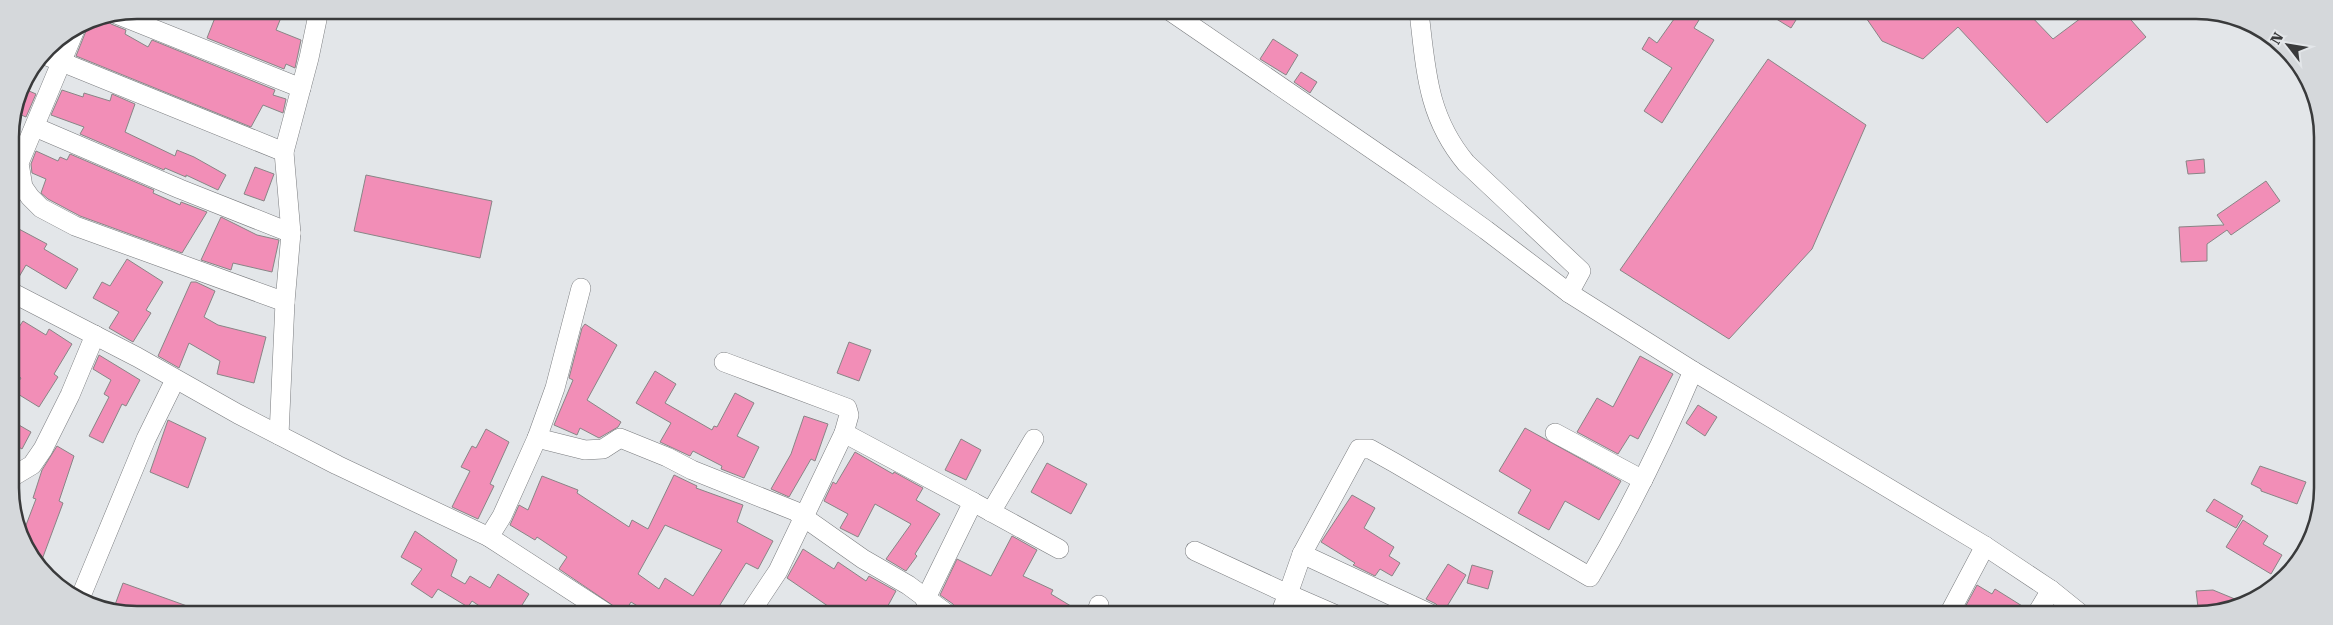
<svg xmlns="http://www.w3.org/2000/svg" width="2333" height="625" font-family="'Roboto Serif',serif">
<rect width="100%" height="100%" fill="#e3e6e9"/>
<g fill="#f28eb7" stroke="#898586" fill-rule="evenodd">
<path d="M218 10H284L276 30 301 40 295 68 286 64 284 69 207 38Z"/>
<path d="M1679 12H1704L1694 28 1714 40 1662 123 1644 111 1672 68 1642 49 1649 37 1657 43Z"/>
<path d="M1765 12H1801L1791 28Z"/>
<path d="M1862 12H2027L2053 39 2089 12H2124L2146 37 2047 123 1958 27 1923 59 1882 41Z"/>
<path d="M105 16 111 24 126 30 125 34 148 47 152 40 275 90 273 95 286 99 283 113 263 105 251 127 76 56 86 31 85 21Z"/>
<path d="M1273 39 1298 55 1286 75 1260 59Z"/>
<path d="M1768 59 1866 125 1812 249 1729 339 1620 270Z"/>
<path d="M1301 72 1317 82 1310 93 1294 82Z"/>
<path d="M20 87 36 94 26 117 14 112Z"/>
<path d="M62 90 83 97 84 93 110 101 112 94 135 104 125 132 175 156 177 150 194 157 226 175 218 190 186 175V177L165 168 164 170 80 134 84 127 51 115Z"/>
<path d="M36 151 58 161 60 157 67 160 70 154 154 190 153 193 180 205 181 202 207 212 182 253 80 216 48 199 41 193 46 179 32 173 31 164Z"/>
<path d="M2204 159 2205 173 2188 174 2186 161Z"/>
<path d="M255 167 274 174 264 201 244 194Z"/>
<path d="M366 175 492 201 480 258 354 231Z"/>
<path d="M2266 181 2280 201 2231 235 2227 230 2207 244V261L2181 262 2179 227 2224 225 2217 215Z"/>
<path d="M221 217 257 235 279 240 272 272 233 263 231 270 201 260Z"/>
<path d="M17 228 47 244 44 249 78 269 66 289 26 265 16 282 11 281V238Z"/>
<path d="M127 259 163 282 146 310 151 313 133 342 109 328 119 312 93 298 102 282 110 286Z"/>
<path d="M191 282H196L215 291 204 317 218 325 266 337 254 383 217 374 220 361 189 343 179 368 158 356Z"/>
<path d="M23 321 46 335 49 329 72 344 54 374 58 377 39 407 13 391 21 378 12 372 11 339Z"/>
<path d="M585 324 617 345 587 400 621 422 618 427 599 438 580 428 577 435 554 425 573 380 569 378 582 328Z"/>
<path d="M849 342 871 350 859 381 837 373Z"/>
<path d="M99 355 140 380 126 406 122 404 103 443 89 436 109 397 104 394 111 380 93 369Z"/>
<path d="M1640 356 1673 374 1638 439 1630 435 1618 454 1577 432 1597 398 1613 407Z"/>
<path d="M655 371 676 384 665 403 712 430 714 426 717 427 735 393 754 403 737 436 759 447 744 478 721 469 722 466 693 451 690 456 660 442 671 423 636 403Z"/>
<path d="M1698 405 1717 417 1705 436 1686 423Z"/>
<path d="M804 416 828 424 815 461 811 459 789 497 771 489 791 454Z"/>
<path d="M168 420 206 438 188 488 150 472Z"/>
<path d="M12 421 31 432 22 449 12 443Z"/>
<path d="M1525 428 1621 481 1599 520 1565 501 1549 530 1518 513 1531 490 1499 471Z"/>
<path d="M486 429 509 442 490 484 494 486 478 519 452 507 470 471 461 467 472 446 476 448Z"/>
<path d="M961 439 981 450 966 480 945 470Z"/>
<path d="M57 446 74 456 59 501 63 503 40 565 23 533 36 499 33 498 42 470Z"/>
<path d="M855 452 893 474 894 472 923 488 916 500 940 514 915 554 917 556 906 571 886 559 911 524 875 504 858 537 840 528 848 514 824 501 833 482 836 484Z"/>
<path d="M1047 463 1087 484 1071 514 1031 492Z"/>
<path d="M2260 466 2306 482 2297 504 2261 491V489L2251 484Z"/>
<path d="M674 475 697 486 696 488 743 505 737 522 773 541 758 569 746 563 715 613H649L631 602 624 613 559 569 567 557 537 537 535 540 510 525 519 505 528 510 542 476 578 490 577 493 629 527 632 520 648 529ZM665 525 722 550 693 596 665 578 659 589 638 574Z"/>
<path d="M1352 495 1375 508 1364 528 1394 547 1389 556 1400 563 1392 576 1380 569 1375 576 1353 565 1355 563 1321 542Z"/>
<path d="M2214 499 2243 516 2236 528 2206 511Z"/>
<path d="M2243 520 2268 536 2263 544 2282 555 2271 574 2226 547Z"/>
<path d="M415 531 457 560 451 576 465 584 470 576 490 588 498 574 529 594 517 613H490L472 601 468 607 438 589 432 598 411 584 422 569 401 557Z"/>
<path d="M1012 536 1037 550 1023 576 1053 590 1051 594 1084 614 957 613 953 604 940 595 957 559 991 576Z"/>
<path d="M803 549 834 569 838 562 866 581 869 576 896 591 884 613H838L787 578Z"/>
<path d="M1448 564 1466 575 1443 613 1436 604 1426 599Z"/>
<path d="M1472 565 1493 571 1488 589 1467 583Z"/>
<path d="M123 583 201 611V613H112Z"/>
<path d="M1977 585 1992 594 1995 589 2027 609 2025 615 1973 614 1964 609Z"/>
<path d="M2213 590 2247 604 2199 615 2196 591Z"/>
</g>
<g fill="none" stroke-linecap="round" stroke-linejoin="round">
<defs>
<g id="minor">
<path d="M1170 11 1411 176 1486 230 1569 293 1693 371 1985 546 2051 590 2082 615"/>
<path d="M1419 12C1426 70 1427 116 1466 163L1581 271 1569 293"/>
<path d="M116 14 301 88"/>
<path d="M76 27 19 163 23 187 30 197 41 208 75 226 285 302"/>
<path d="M42 54 284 152"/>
<path d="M35 127 180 189 291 233"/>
<path d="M11 292 137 357 238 414 337 465 489 537 606 613"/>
<path d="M724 362 847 408 849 415 844 433"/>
<path d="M1555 433 1643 480"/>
<path d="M279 435 285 302 291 233 284 152 309 58 319 10"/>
<path d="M537 438 555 388 581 288"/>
<path d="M12 477 32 465 43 449 70 395 95 335"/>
<path d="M973 502 1059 549"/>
<path d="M991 512 1034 439"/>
<path d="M489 537 502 516 537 438 585 450 603 449 620 438 667 457 692 470 795 511 863 559 908 585 946 613"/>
<path d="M1195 551 1288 594 1302 554"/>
<path d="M81 596 146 439 175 380"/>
<path d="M750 613 778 571 844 433 973 502 925 600"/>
<path d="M1096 614 1099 605"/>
<path d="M1280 614 1288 594 1334 614"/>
<path d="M1431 614 1302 554 1359 449H1370L1395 463 1590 577C1629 511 1663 442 1693 371"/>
<path d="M1949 614 1985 546"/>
<path d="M2036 615 2051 590"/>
</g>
</defs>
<use href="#minor" stroke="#7a7c7f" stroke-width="20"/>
<use href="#minor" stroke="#fff" stroke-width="19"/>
</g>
<path d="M0 0H2333V625H0ZM137 19H2196A118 118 0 0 1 2314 137V488A118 118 0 0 1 2196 606H137A118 118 0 0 1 19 488V137A118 118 0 0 1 137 19Z" fill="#d5d8db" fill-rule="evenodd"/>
<path fill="none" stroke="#393a3b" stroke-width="2.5" d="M137 19H2196A118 118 0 0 1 2314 137V488A118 118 0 0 1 2196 606H137A118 118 0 0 1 19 488V137A118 118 0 0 1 137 19Z"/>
<g transform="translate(2288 45) rotate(301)" stroke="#e3e6e9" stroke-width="4" paint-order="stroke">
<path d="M0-4L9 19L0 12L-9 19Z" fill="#393a3b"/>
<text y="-8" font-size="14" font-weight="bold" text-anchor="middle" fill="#393a3b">N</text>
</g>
</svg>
